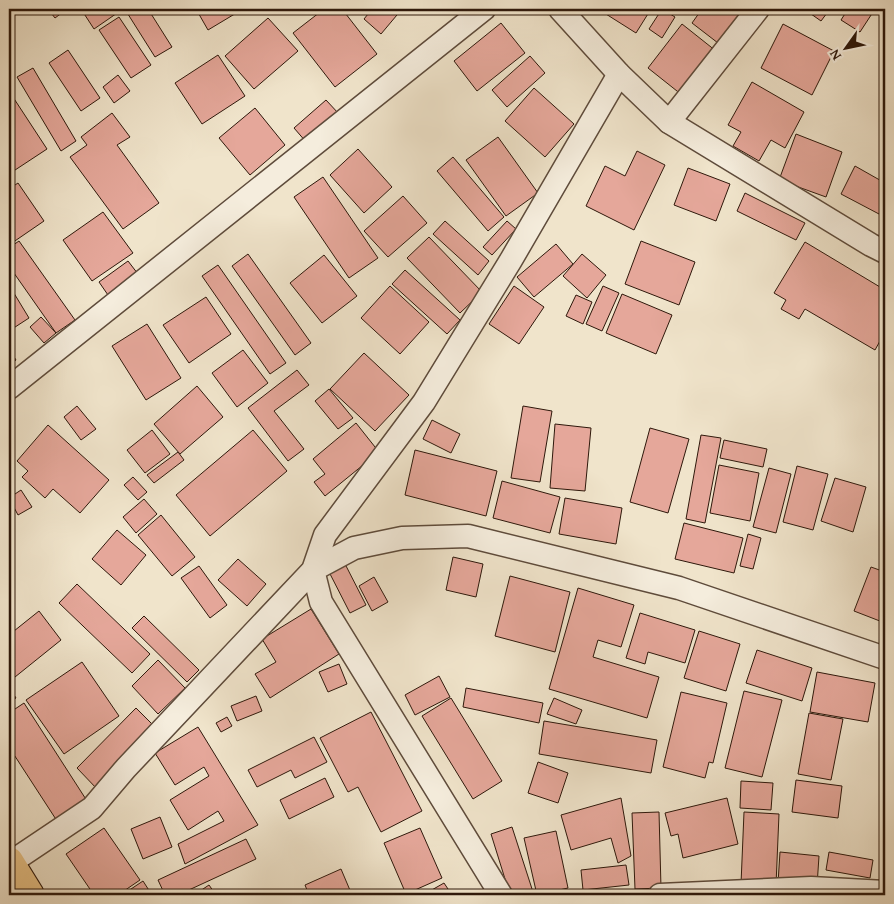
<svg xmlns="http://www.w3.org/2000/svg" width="894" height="904" font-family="'Gentium Book Plus',serif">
<rect width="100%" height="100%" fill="#f0e4cb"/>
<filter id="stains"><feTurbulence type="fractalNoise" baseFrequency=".004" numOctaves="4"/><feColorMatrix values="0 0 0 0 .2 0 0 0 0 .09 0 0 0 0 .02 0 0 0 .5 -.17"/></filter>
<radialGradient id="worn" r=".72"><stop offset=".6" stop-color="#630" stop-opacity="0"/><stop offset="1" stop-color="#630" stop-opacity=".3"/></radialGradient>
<g fill="#e5a79a" stroke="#2e180b">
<path d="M48 9H67L55 18Z"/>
<path d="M81 9H123L94 29Z"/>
<path d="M129 9H148L172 47 155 57 126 11Z"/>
<path d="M196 9H243L208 30Z"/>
<path d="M324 9H342L377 54 335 87 293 33Z"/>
<path d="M372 9H402L381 34 364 19Z"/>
<path d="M598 9H651L636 33Z"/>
<path d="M662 9 675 17 662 38 649 29Z"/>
<path d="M702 9H744L718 43 692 23Z"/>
<path d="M804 9H830L821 21Z"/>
<path d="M848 9H875L860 32 841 20Z"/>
<path d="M119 17 151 65 131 78 99 30Z"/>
<path d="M268 18 298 51 254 89 225 56Z"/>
<path d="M501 23 525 53 477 91 454 61Z"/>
<path d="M682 24 716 51 682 95 648 68Z"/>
<path d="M783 24 834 51 812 95 761 68Z"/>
<path d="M68 50 100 98 81 111 49 63Z"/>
<path d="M218 55 245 96 202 124 175 83Z"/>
<path d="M530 56 545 73 507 107 492 90Z"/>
<path d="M33 68 76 141 61 151 17 77Z"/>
<path d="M118 75 130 91 114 103 103 87Z"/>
<path d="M752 82 804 112 785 148 771 140 759 161 733 146 741 132 728 125Z"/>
<path d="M534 88 574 124 545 157 505 121Z"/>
<path d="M9 91 47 149 9 174Z"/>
<path d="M326 100 339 114 307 143 294 128Z"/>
<path d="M255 108 285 145 250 175 219 138Z"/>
<path d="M112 113 130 137 117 145 159 203 123 229 70 157 87 145 81 137Z"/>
<path d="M796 134 842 152 826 197 779 180Z"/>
<path d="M498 137 538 193 506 216 466 160Z"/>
<path d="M358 149 392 187 364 213 330 175Z"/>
<path d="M637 151 665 165 634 230 586 206 605 166 625 176Z"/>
<path d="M453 157 504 217 488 231 437 171Z"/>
<path d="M855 166 885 183V202L879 214 841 194Z"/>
<path d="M688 168 730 184 716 221 674 205Z"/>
<path d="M323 177 378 258 349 278 294 197Z"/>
<path d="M18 183 44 221 9 245V189Z"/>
<path d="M745 193 805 223 796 240 737 211Z"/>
<path d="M403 196 427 223 388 257 364 231Z"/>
<path d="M103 212 133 253 92 281 63 240Z"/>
<path d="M445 221 489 261 478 275 433 234Z"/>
<path d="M507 221 516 229 492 255 483 247Z"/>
<path d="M429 237 482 292 460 313 407 258Z"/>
<path d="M19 241 75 320 56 333 9 266V248Z"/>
<path d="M641 241 695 262 679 305 625 284Z"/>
<path d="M805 242 885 290V332L875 350 805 309 799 319 781 309 786 300 774 293Z"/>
<path d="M556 244 573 264 534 297 517 277Z"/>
<path d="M248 254 311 343 295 355 232 266Z"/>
<path d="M582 254 606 275 587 298 563 276Z"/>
<path d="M324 255 357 296 322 323 290 283Z"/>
<path d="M128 261 138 274 108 295 99 282Z"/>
<path d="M218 265 286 363 270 374 202 276Z"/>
<path d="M405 270 460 320 447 334 392 284Z"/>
<path d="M9 285 29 318 9 331Z"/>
<path d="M390 286 429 322 400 354 361 318Z"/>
<path d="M514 286 544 307 519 344 489 324Z"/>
<path d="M603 286 619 293 602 331 586 324Z"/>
<path d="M622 294 672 315 656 354 606 333Z"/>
<path d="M576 295 592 302 583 324 566 316Z"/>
<path d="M206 297 231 334 189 363 163 325Z"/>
<path d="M41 317 56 333 44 343 30 327Z"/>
<path d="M147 324 181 378 146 400 112 346Z"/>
<path d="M9 349 16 360 9 365Z"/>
<path d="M243 350 268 383 237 407 212 373Z"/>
<path d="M364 353 409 395 375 431 330 389Z"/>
<path d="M297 370 309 385 274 411 304 449 288 461 248 408Z"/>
<path d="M197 386 223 417 180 454 154 424Z"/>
<path d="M329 389 353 418 338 429 315 401Z"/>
<path d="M77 406 96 429 81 440 64 417Z"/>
<path d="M523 406 552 411 540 482 511 478Z"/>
<path d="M432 420 460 434 451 453 423 439Z"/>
<path d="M356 423 379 452 325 496 314 482 325 474 313 459Z"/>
<path d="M555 424 591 428 585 491 550 488Z"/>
<path d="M48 425 109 480 80 513 53 489 45 498 22 477 28 471 17 461Z"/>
<path d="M650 428 689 439 668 513 630 502Z"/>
<path d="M152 430 170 454 145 473 127 450Z"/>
<path d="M253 430 287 471 210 536 176 495Z"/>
<path d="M701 435 721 438 705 523 686 519Z"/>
<path d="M724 440 767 449 763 467 720 458Z"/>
<path d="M415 450 497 471 486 516 405 495Z"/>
<path d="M178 452 184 460 154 483 147 475Z"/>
<path d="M719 465 759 473 750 521 710 513Z"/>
<path d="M797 466 828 474 813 530 783 522Z"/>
<path d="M769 468 791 474 776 533 753 527Z"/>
<path d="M133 477 147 492 138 500 124 485Z"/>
<path d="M835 478 866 487 853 532 821 521Z"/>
<path d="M502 481 560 497 550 533 493 518Z"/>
<path d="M21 490 32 507 18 515 9 498Z"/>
<path d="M565 498 622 508 616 544 559 534Z"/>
<path d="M144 499 157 514 136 533 123 517Z"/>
<path d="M161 515 195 557 172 576 138 535Z"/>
<path d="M684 523 743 538 734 573 675 559Z"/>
<path d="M117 530 146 555 121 585 92 559Z"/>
<path d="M748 534 761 538 753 569 740 566Z"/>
<path d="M453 557 483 564 476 597 446 590Z"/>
<path d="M238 559 266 584 247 606 218 580Z"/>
<path d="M343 560 366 605 350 613 327 568Z"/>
<path d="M199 566 227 605 210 618 181 578Z"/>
<path d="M871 567 885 572V623L854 611Z"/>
<path d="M510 576 570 592 555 652 495 636Z"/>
<path d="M374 577 388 602 372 611 359 586Z"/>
<path d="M77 584 150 654 132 673 59 603Z"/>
<path d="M578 588 634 605 621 647 598 640 593 657 659 677 647 718 549 689Z"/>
<path d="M311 609 339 654 270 698 255 674 276 662 262 639Z"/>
<path d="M39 611 61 640 15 677 9 669V635Z"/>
<path d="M640 613 695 630 685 663 648 652 645 664 626 658Z"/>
<path d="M144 616 199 670 187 682 132 628Z"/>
<path d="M699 631 740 644 726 691 684 678Z"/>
<path d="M757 650 812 668 802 701 746 683Z"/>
<path d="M158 660 185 688 158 714 132 686Z"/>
<path d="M82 662 119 716 64 754 26 700Z"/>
<path d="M339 664 347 684 328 692 319 672Z"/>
<path d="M817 672 875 683 868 722 810 712Z"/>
<path d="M439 676 450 697 415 715 405 695Z"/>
<path d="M9 687 16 698 9 702Z"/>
<path d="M466 688 543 703 539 723 463 707Z"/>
<path d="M744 691 782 700 762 777 725 768Z"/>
<path d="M681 692 727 703 713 763 709 762 705 778 663 767Z"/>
<path d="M256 696 262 711 237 721 231 706Z"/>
<path d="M451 698 502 781 473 799 422 716Z"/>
<path d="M554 698 582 710 576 724 547 714Z"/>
<path d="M24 703 89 804 59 824 9 747V713Z"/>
<path d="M136 708 158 730 98 790 77 768Z"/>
<path d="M371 712 422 811 381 832 358 787 348 792 320 738Z"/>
<path d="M809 713 843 719 831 780 798 774Z"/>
<path d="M227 717 232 726 221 732 216 723Z"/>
<path d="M544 721 657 740 651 773 539 754Z"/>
<path d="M198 727 258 825 185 864 178 844 224 821 218 811 188 830 170 800 209 776 204 767 175 785 155 753Z"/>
<path d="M314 737 327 762 295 778 291 770 257 787 248 770Z"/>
<path d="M538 762 568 773 558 803 528 793Z"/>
<path d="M325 778 334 797 289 819 280 800Z"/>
<path d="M796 780 842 786 838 818 792 812Z"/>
<path d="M741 781 773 783 771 810 740 808Z"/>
<path d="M621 798 631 856 618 863 611 838 571 850 561 815Z"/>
<path d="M727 798 738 844 683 858 678 834 671 836 665 813Z"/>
<path d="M659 812 661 888 635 889 632 813Z"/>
<path d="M744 812 779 814 776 885 741 884Z"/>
<path d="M160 817 172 847 143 859 131 829Z"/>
<path d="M512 827 533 892 524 895H510L491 834Z"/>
<path d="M104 828 140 880 118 895H94L66 854Z"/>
<path d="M420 828 442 878 406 894 384 843Z"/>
<path d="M556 831 568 888 537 895 524 838Z"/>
<path d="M246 839 256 859 178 895H165L158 880Z"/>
<path d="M780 852 819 856 817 886 778 883Z"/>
<path d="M829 852 873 860 870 878 826 870Z"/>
<path d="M626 865 629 885 583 890 581 870Z"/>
<path d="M341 869 352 895H309L305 885Z"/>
<path d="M143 881 152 895H122Z"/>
<path d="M444 883 452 895H423Z"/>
<path d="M209 885 216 895H194Z"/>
<path d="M395 890 399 895H388Z"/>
</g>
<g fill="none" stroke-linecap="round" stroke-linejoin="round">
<defs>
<g id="minor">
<path d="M560 9 619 74 669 122 871 245 885 252"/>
<path d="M669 122 758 9"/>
<path d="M9 388 484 9"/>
<path d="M10 863 92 808 126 768 313 570 325 535 424 402 511 260 619 74"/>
<path d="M501 895 321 602 313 570 354 548 402 538 468 536 679 588 885 658"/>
<path d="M660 895 811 888 885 892"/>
</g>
<path id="trunk" d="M9 861 30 895"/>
</defs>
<use href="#minor" stroke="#5e4b3b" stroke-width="25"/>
<use href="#trunk" stroke="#2e180b" stroke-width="30"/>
<use href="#minor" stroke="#f5eddd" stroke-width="22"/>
<use href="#trunk" stroke="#e8c286" stroke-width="28"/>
</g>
<rect width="894" height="904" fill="none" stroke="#f0e4cb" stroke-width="30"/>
<rect x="10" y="10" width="874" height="884" fill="none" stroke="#2e180b" stroke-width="2.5"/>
<rect x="15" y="15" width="864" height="874" fill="none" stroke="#2e180b"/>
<g transform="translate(846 48) rotate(237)" stroke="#f5eddd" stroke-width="4" paint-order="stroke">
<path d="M0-4L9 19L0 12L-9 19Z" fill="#2e180b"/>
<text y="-8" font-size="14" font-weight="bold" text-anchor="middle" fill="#2e180b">N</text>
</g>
<rect width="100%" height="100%" filter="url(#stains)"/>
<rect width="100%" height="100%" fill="url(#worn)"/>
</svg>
